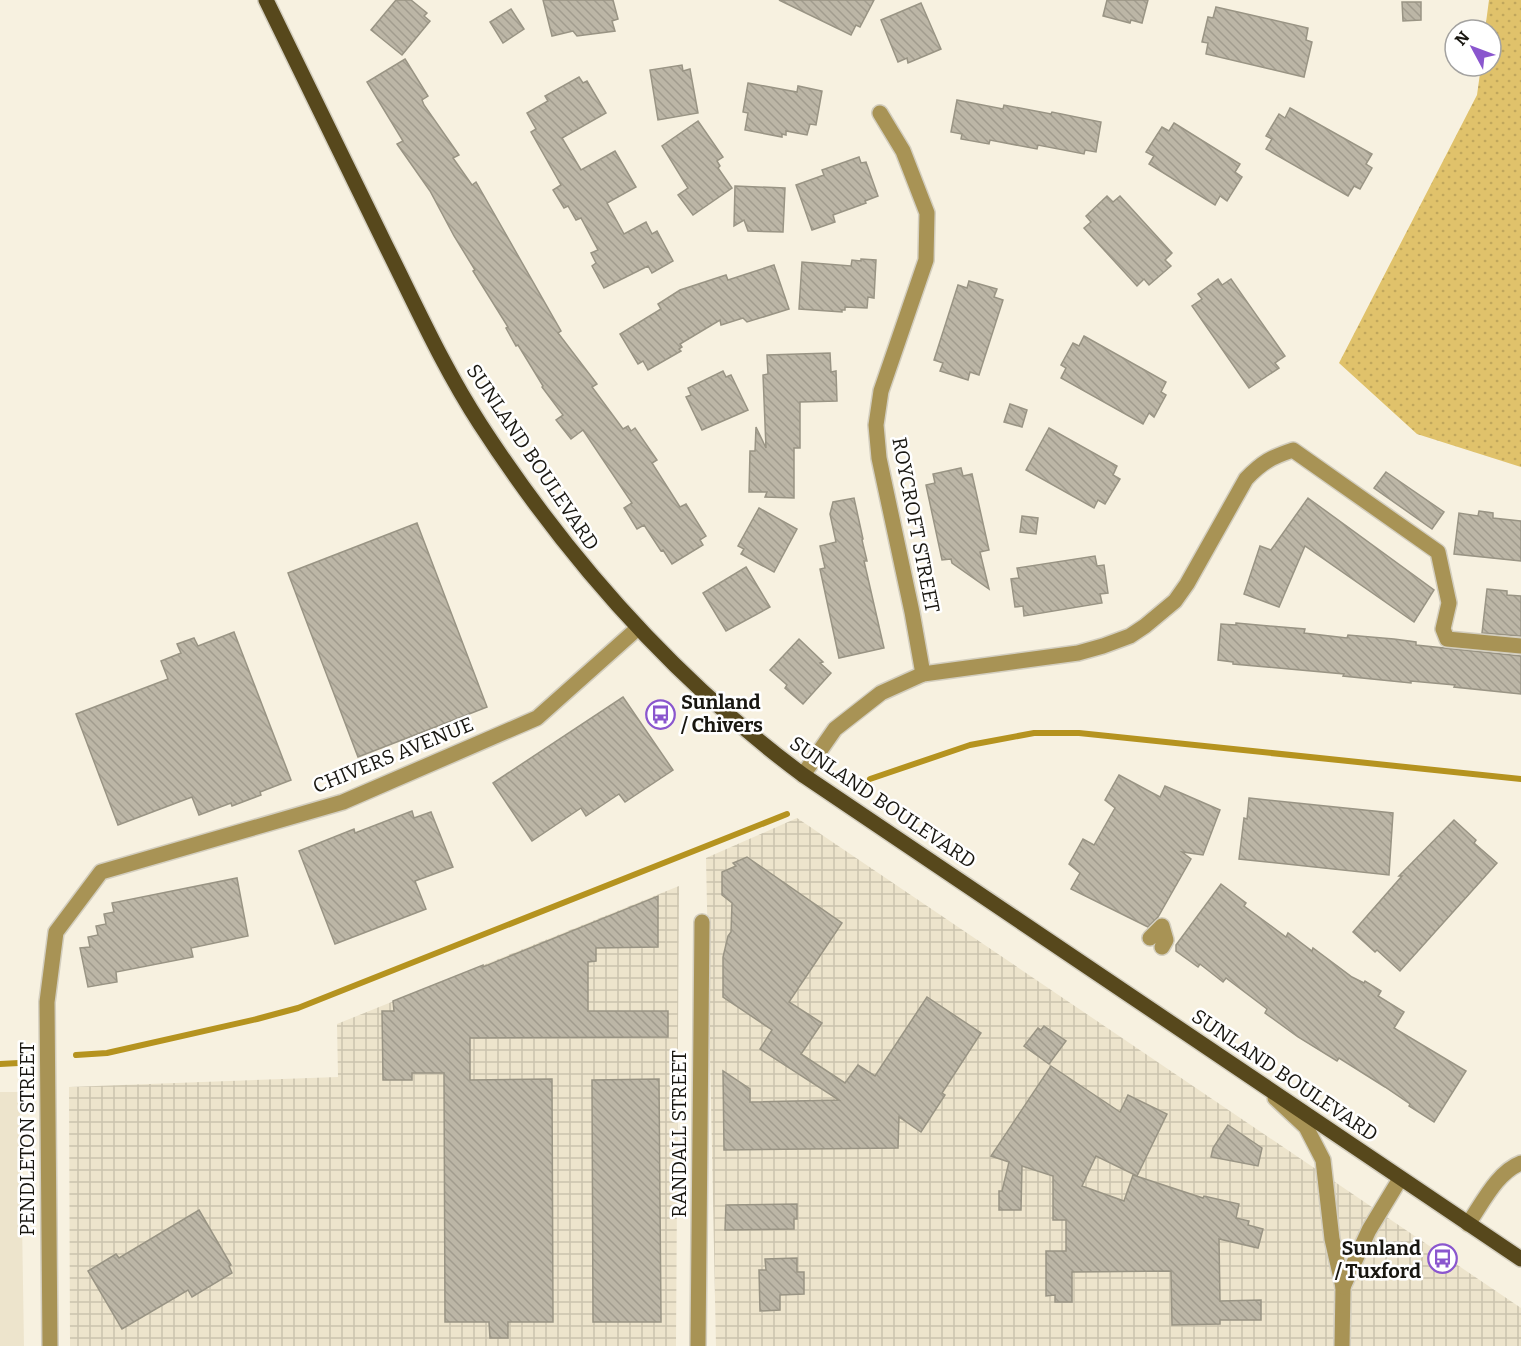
<svg xmlns="http://www.w3.org/2000/svg" width="1521" height="1346" font-family="Bitter,serif">
<defs>
<pattern id="industrial-grid" width="8" height="8" patternUnits="userSpaceOnUse" patternTransform="scale(1.5)"><rect width="8" height="8" fill="#ede4cc"/><path d="M0 4h8M4 0v8" fill="none" stroke="#cbc3ae"/></pattern>
<pattern id="grass-dots" width="8" height="8" patternUnits="userSpaceOnUse" patternTransform="scale(1.5)"><rect width="8" height="8" fill="#e0c26b"/><path d="M2 2h.1M6 6h.1" fill="none" stroke="#c0a65c" stroke-width="1.8" stroke-linecap="round"/></pattern>
<pattern id="building-back-hatch" width="6" height="6" patternUnits="userSpaceOnUse" patternTransform="scale(1.5)"><rect width="6" height="6" fill="#bcb6a6"/><path d="M-1 5l2 2M0 0l6 6M5-1l2 2" fill="none" stroke="#a19c8e"/></pattern>
</defs>
<rect width="100%" height="100%" fill="#f7f1e0"/>
<path fill="#ede4cc" d="M0 1092H20L24 1346H0Z"/>
<g fill="url(#industrial-grid)">
<path d="M797 818 1521 1308V1346H716L706 858Z"/>
<path d="M679 886 676 1346H70L69 1087 338 1077 337 1024Z"/>
</g>
<path fill="url(#grass-dots)" d="M1489 0H1521V467L1417 434 1339 363 1477 95 1481 66H1491V30H1485Z"/>
<g fill="none" stroke-linecap="round" stroke-linejoin="round">
<g stroke="#b5931f" stroke-width="6">
<path d="M870 779 970 745 1034 733H1079L1521 779"/>
<path d="M76 1055 107 1053 257 1019 298 1008 787 814"/>
<path d="M0 1064 19 1063"/>
</g>
</g>
<g fill="url(#building-back-hatch)" stroke="#999484" stroke-width="1.5">
<path d="M396 0H411L427 13 424 16 430 21 402 55 371 30Z"/>
<path d="M543 0H613L618 19 612 21 615 31 577 36 573 31 552 36Z"/>
<path d="M779 0H874L860 27 856 25 851 35Z"/>
<path d="M1107 0H1148L1142 23 1131 20 1130 23 1103 16Z"/>
<path d="M1402 2H1421V20L1403 21Z"/>
<path d="M921 3 941 49 908 63 907 58 898 62 881 20Z"/>
<path d="M1216 7 1308 28 1306 40 1312 42 1304 77 1206 54 1208 43 1202 42 1208 17 1213 18Z"/>
<path d="M511 9 524 29 503 43 490 22Z"/>
<path d="M405 59 428 96 422 100 424 105 459 155 453 158 472 185 476 182 561 331 558 333 597 384 592 387 623 429 628 426 631 431 635 428 657 460 652 463 680 507 686 504 706 536 700 540 703 545 672 564 663 550 661 551 644 525 637 529 624 508 632 503 583 430 571 439 556 420 563 415 542 387 543 386 518 345 516 346 506 328 508 327 473 271 475 270 454 236 430 191 397 144 403 141 367 82Z"/>
<path d="M682 65 683 71 690 69 698 113 658 120 650 70Z"/>
<path d="M579 77 583 83 587 81 606 113 562 138 581 170 615 151 636 187 607 203 624 234 646 222 652 234 657 231 673 261 652 273 648 266 604 288 592 266 596 263 591 253 598 250 581 218 576 220 568 206 564 208 553 190 561 185 531 132 536 129 527 113 548 101 545 96Z"/>
<path d="M748 83 797 92 798 86 822 91 816 125 810 124 807 135 786 131V135L782 134V137L745 130 748 113 743 112Z"/>
<path d="M957 100 1003 109 1004 105 1051 114 1052 112 1101 122 1096 152 1085 150 1084 154 1038 145 1037 149 990 140 989 144 961 139 962 134 951 132Z"/>
<path d="M1290 108 1372 154 1366 164 1372 168 1360 189 1354 186 1348 196 1266 149 1272 139 1266 136 1279 114 1285 118Z"/>
<path d="M698 121 723 157 717 161 720 166 718 168 732 188 693 215 678 195 688 188 662 146Z"/>
<path d="M1174 123 1240 164 1235 172 1242 177 1227 201 1220 196 1215 205 1149 164 1154 156 1146 152 1162 127 1169 131Z"/>
<path d="M859 157 861 163 866 162 878 196 865 201 866 203 833 215 835 222 812 230 796 185 824 175 822 170Z"/>
<path d="M735 186 785 188 783 232 748 231 744 220 734 226Z"/>
<path d="M1107 196 1113 202 1120 196 1172 253 1165 260 1171 266 1149 285 1144 279 1137 286 1084 228 1091 222 1086 216Z"/>
<path d="M861 259 876 260 874 298 868 297 867 308 845 307V310H842V312L799 309 802 262 851 266 852 260 861 261Z"/>
<path d="M774 265 789 309 747 322 743 318 721 325 720 320 680 344 682 347 679 349 681 351 648 370 643 361 638 364 620 334 661 309 658 304 680 290 726 275 728 280Z"/>
<path d="M1218 279 1222 285 1231 279 1285 356 1275 363 1279 368 1249 388 1192 306 1202 299 1198 294Z"/>
<path d="M969 281 997 289 994 297 1003 300 979 375 970 372 968 380 940 371 943 363 934 360 958 285 967 288Z"/>
<path d="M1084 336 1166 382 1161 392 1166 395 1154 417 1149 413 1143 424 1061 378 1066 368 1061 365 1073 343 1079 346Z"/>
<path d="M830 353 831 372 836 371 837 401 800 402V448H794V498L765 497 767 492H749L750 451H755L756 427 766 448 763 375 768 374 767 355Z"/>
<path d="M723 371 726 377 731 375 748 410 702 430 686 397 691 395 688 388Z"/>
<path d="M1010 404 1027 410 1022 427 1004 422Z"/>
<path d="M1049 428 1117 466 1113 475 1120 479 1105 504 1098 500 1094 508 1026 470Z"/>
<path d="M961 468 963 476 972 474 989 550 980 552 989 589 952 563 951 559 942 560 926 485 935 483 933 474Z"/>
<path d="M1386 472 1444 512 1432 529 1374 488Z"/>
<path d="M854 498 863 539 862 540 867 561H864L884 648 839 658 820 569 825 568 820 546 836 542 830 514 833 502Z"/>
<path d="M1308 498 1434 590 1414 622 1305 546 1279 607 1244 594 1260 546 1271 550Z"/>
<path d="M759 508 797 529 774 572 741 554 744 549 738 546Z"/>
<path d="M1479 511 1493 513V518L1521 521V561L1454 554 1459 513 1478 516Z"/>
<path d="M1022 516 1038 518 1036 534 1020 532Z"/>
<path d="M417 523 487 707 358 757 288 573Z"/>
<path d="M1095 556 1097 566 1104 565 1108 593 1100 594 1102 603 1024 616 1023 606 1015 607 1011 579 1019 578 1017 568Z"/>
<path d="M746 567 770 607 726 631 703 593Z"/>
<path d="M1487 589 1507 591V595L1521 596V636L1482 633Z"/>
<path d="M1236 623 1305 629 1304 633 1347 638 1348 635 1394 639 1416 642V645L1521 656V694L1454 687 1455 685 1411 681V683L1343 676 1344 674 1233 664V662L1218 660 1221 624 1236 625Z"/>
<path d="M234 632 291 780 260 792 261 795 232 806 231 803 199 815 192 797 118 825 76 714 168 679 161 661 181 653 177 644 194 638 198 646Z"/>
<path d="M799 639 823 662 820 663 831 673 803 704 785 688 787 685 770 670Z"/>
<path d="M623 697 673 770 625 802 619 794 586 816 581 808 532 841 493 783Z"/>
<path d="M1119 775 1160 797 1165 786 1220 810 1203 855 1182 852 1191 859 1158 917 1148 927 1071 889 1080 873 1069 864 1083 839 1094 845 1115 808 1105 800Z"/>
<path d="M1249 798 1393 813 1389 875 1239 859 1244 818 1247 819Z"/>
<path d="M412 811 414 818 431 812 453 867 415 881 426 909 335 944 299 851 354 829 355 833Z"/>
<path d="M1454 820 1476 840 1474 843 1497 863 1400 971 1377 950 1375 952 1353 932 1402 876H1399Z"/>
<path d="M747 857 842 923 789 1002 822 1023 801 1054 845 1083 858 1065 875 1076 927 997 981 1033 942 1093 945 1095 921 1132 899 1117 898 1148 724 1150 723 1071 750 1089V1102L839 1100 760 1049 772 1030 723 997V957L728 936 731 932 732 903 722 895V872L736 866 733 863Z"/>
<path d="M237 878 248 936 191 948 193 957 116 972 117 982 88 987 80 948 90 947 88 937 98 935 96 926 106 924 104 914 114 912 112 903Z"/>
<path d="M1221 884 1246 903 1244 906 1286 937 1288 933 1312 951 1313 948 1352 977 1364 983 1365 981 1381 991 1378 996 1404 1012 1394 1028 1466 1071 1434 1122 1409 1106 1410 1104 1385 1087 1339 1058 1337 1061 1298 1037 1265 1013 1267 1009 1226 978 1223 982 1200 964 1198 967 1176 951V945Z"/>
<path d="M658 896V947L596 948V961L588 962V1011H668V1037L470 1038V1080L552 1079 553 1322H508V1338H490L489 1322H445L444 1073H412V1080H383L382 1011H394L393 1001 483 965V967Z"/>
<path d="M1044 1026 1066 1041 1049 1064 1024 1046 1038 1028 1041 1030Z"/>
<path d="M1051 1066 1120 1112 1128 1095 1167 1114 1137 1176 1096 1156 1082 1186 1124 1201 1133 1175 1203 1198 1204 1196 1239 1204 1236 1218 1249 1221 1248 1225 1263 1229 1258 1248 1219 1239 1220 1301 1261 1300V1320H1220V1324L1172 1325 1171 1271 1072 1272V1302H1055V1295L1046 1296V1251H1066V1220H1053V1176L1022 1166 1021 1210H999V1191H1002L1009 1162 991 1156Z"/>
<path d="M659 1079 661 1322H593L592 1080Z"/>
<path d="M1228 1125 1262 1148 1258 1166 1211 1157 1213 1148Z"/>
<path d="M797 1204V1219H794V1229L725 1230 726 1205Z"/>
<path d="M199 1210 231 1265 229 1266 232 1273 192 1297 188 1290 122 1329 88 1271 116 1254 119 1258Z"/>
<path d="M797 1258V1272H804V1294L780 1295V1310L760 1311 759 1270H766L765 1259Z"/>
</g>
<g fill="none" stroke-linecap="round" stroke-linejoin="round">
<defs>
<g id="minor">
<path d="M880 113 903 151 927 213 926 260 881 391 876 425 879 458 912 612 923 674"/>
<path d="M803 775 835 729 881 693 923 674 1078 653 1103 646 1130 636 1145 626 1175 601 1187 584 1246 479C1262 462 1272 457 1293 450L1438 552 1449 603 1443 629 1447 639 1521 646"/>
<path d="M1150 938 1162 926 1166 940 1162 947"/>
<path d="M1275 1098 1306 1127 1323 1160 1332 1239 1343 1287 1342 1346"/>
<path d="M1468 1224C1482 1204 1497 1172 1521 1163"/>
<path d="M1343 1287 1369 1230 1400 1179"/>
<path d="M50 1346 47 1002 56 932 101 872 343 802 537 718 638 628"/>
<path d="M698 1346 702 922"/>
</g>
<path id="major" d="M266 0C306 82 346 164 386 246 416 306 443 367 480 424 567 558 674 679 803 775L1521 1259"/>
</defs>
<use href="#minor" stroke="#d3cebf" stroke-width="18"/>
<use href="#major" stroke="#d3cebf" stroke-width="18"/>
<use href="#minor" stroke="#a89355" stroke-width="15"/>
<use href="#major" stroke="#57481c" stroke-width="15"/>
</g>
<defs>
<symbol id="bus-ring" viewBox="-11 -11 22 22"><circle r="9.5" fill="#fff" stroke="#8a56ce" stroke-width="1.5"/><path d="M-5-6H5V4H4V6H2V4H-2V6H-4V4H-5ZM-3.5-4V0h7V-4ZM-3.5 1.2v1.5H-2V1.2ZM2 1.2v1.5H3.5V1.2Z" fill="#8a56ce"/></symbol>
</defs>
<g fill-rule="evenodd">
<use href="#bus-ring" x="644" y="698" width="33" height="33"/>
<use href="#bus-ring" x="1426" y="1242" width="33" height="33"/>
</g>
<g text-anchor="middle" stroke-width="5" stroke-linejoin="round" paint-order="stroke">
<g font-size="20" fill="#191711" stroke="#fff">
<text transform="translate(533 457) rotate(56)" y="7">SUNLAND BOULEVARD</text>
<text transform="translate(916 525) rotate(79)" y="7">ROYCROFT STREET</text>
<text transform="translate(393 755) rotate(-22)" y="7">CHIVERS AVENUE</text>
<text transform="translate(883 802) rotate(34)" y="7">SUNLAND BOULEVARD</text>
<text transform="translate(1285 1075) rotate(34)" y="7">SUNLAND BOULEVARD</text>
<text transform="translate(679 1134) rotate(-90)" y="7">RANDALL STREET</text>
<text transform="translate(27 1139) rotate(-90)" y="7">PENDLETON STREET</text>
</g>
<g font-size="20" font-weight="bold" fill="#191711" stroke="#fff" text-anchor="start">
<text x="681" y="709">Sunland<tspan x="681" dy="23">/ Chivers</tspan></text>
<text x="1421" y="1255" text-anchor="end">Sunland<tspan x="1421" dy="23">/ Tuxford</tspan></text>
</g>
</g>
<g transform="translate(1473 48) rotate(311)"><circle r="28" fill="#ffffff" stroke="#a3a2a0" stroke-width="1.5"/>
<path d="M0-4.5L10 22L0 15L-10 22Z" fill="#8a56ce"/>
<text y="-9" font-size="16" font-weight="bold" text-anchor="middle" fill="#191711">N</text>
</g>
</svg>
